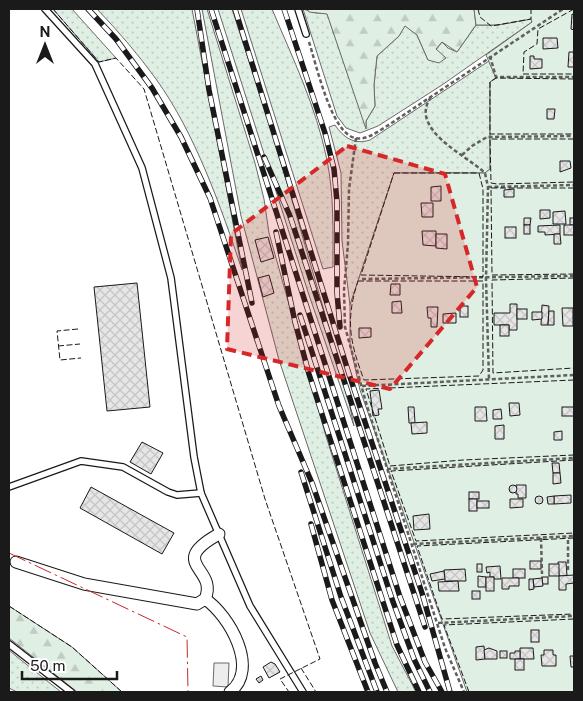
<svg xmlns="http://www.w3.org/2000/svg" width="583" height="701" font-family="'Public Sans',sans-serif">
<defs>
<pattern id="grass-dots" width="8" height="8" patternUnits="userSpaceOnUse" patternTransform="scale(1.25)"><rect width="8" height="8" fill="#e0efe3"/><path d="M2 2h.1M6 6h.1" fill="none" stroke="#c0ccc2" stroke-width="1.8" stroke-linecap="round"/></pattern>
<pattern id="forest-firs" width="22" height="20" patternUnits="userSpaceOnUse" patternTransform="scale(1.25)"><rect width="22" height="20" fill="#e0efe3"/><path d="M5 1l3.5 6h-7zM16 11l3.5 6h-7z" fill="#c0ccc2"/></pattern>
<pattern id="building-cross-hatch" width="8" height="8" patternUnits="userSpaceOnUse" patternTransform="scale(1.25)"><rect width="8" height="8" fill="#e6e6e6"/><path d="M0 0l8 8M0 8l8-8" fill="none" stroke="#c5c5c5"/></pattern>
</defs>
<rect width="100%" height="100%" fill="#fff"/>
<g fill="url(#grass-dots)" stroke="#6a6a6a">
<path d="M53 9H72L116 58 99 62Z"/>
<path d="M97 9H192L242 270C221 207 195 133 156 79 138 54 118 31 97 9Z"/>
<path d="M202 9H207L255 163 264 199 269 233 325 433 392 646 416 692H398L370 633 279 360 241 216Z"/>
<path d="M218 9H232L274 138 345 383 354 426 308 292Z"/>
<path d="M241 9H272C293 59 316 106 327 160 334 195 333 231 333 267L323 269Z"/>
<path d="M303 9 316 13H327L366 127V121L375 106 374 85 377 56 399 36 405 25 417 35 428 60 442 42 448 48 457 52 476 25H498L531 19 532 22 442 85 378 126 360 133 346 128 337 116Z"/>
<path d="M489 61 496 78 490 82V169L485 173H394L350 305 342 241 341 173 329 127 335 125C344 138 354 145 370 140Z"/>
<path d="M9 650 16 656 61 692H17L9 688Z"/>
</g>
<g fill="url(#forest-firs)" stroke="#6a6a6a">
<path d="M307 9H474L476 25 457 52 442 42 436 49 446 58 439 63 428 60 417 35 405 26 399 36 377 56 374 85 375 106 366 121V129L327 14 309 12Z"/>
<path d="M9 606 72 647 122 692H77L9 638Z"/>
</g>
<path fill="#e0efe3" stroke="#6a6a6a" d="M474 9H574V692H467L360 390 350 345V305L394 173H485L490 169V82L496 78 486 55 532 22 531 19 498 25H476Z"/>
<path fill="#ededed" stroke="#6a6a6a" d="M214 663H229L228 687 213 686Z"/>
<g fill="url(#building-cross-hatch)" stroke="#1a1a1a">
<path d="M572 14 574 15V30L571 29Z"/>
<path d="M543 38H557L558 48 543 49Z"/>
<path d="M569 52H574V67H568Z"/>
<path d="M530 56H534V59H542V68L530 69Z"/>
<path d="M547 109H555L554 119H547Z"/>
<path d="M560 161H570L571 168 560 172Z"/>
<path d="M441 186V201H431V187Z"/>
<path d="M514 189V197H504V190Z"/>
<path d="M421 203H433V217H422Z"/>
<path d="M540 210H550V218L540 219Z"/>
<path d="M565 211 566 224H553V212Z"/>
<path d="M524 218H531L530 225H524Z"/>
<rect x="570" y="218" width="4" height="7"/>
<rect x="524" y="225" width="6" height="9"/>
<path d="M560 225V234L545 235V232H538V226Z"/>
<rect x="564" y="225" width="10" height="10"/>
<rect x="505" y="227" width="11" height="11"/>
<path d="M422 231H436V246L423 245Z"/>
<path d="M436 234H447V249L436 248Z"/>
<path d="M554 234H560L561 244H554Z"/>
<path d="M268 237 274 258 261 262 255 240Z"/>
<path d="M269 275 274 293 263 297 258 278Z"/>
<path d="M137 283 150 407 107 411 94 287Z"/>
<path d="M391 284H400V295H390Z"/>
<path d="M401 301 402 313H392V302Z"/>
<path d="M510 304H517V330H509V325H494V313H510Z"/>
<path d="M542 305 549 306 548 325H541Z"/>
<rect x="460" y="306" width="8" height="11"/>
<path d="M427 307H438L437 327H431V318H428Z"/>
<path d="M562 308H573V326H563Z"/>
<rect x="517" y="309" width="10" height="10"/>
<path d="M549 311H554V325H548Z"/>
<path d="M532 312H542V319L532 320Z"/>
<path d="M456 313V323H443V314Z"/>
<rect x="500" y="325" width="9" height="11"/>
<path d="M359 328H371V337L359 338Z"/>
<path d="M379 390 382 409H378L379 415 373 416 370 391Z"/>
<path d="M509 403H519L520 415 510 416Z"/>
<path d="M408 407H414L415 423H409Z"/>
<path d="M475 407H486L487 421H475Z"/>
<rect x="562" y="407" width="12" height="9"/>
<path d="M501 409 502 419H493V410Z"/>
<path d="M427 422V433L412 434 411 423Z"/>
<path d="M504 425V439H495V426Z"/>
<path d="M562 431V440H554V432Z"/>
<path d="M142 442 163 453 151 474 130 462Z"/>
<path d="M552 463H559L560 473H553Z"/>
<path d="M553 473H560L561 483 553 484Z"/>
<path d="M516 485H526V498H518V494H516Z"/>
<circle cx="513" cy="489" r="4"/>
<path d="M91 487 174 533 162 554 80 508Z"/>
<rect x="469" y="492" width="10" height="7"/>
<path d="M571 495V503L554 504V496Z"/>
<circle cx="539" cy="500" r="4"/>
<path d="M554 496V504H548L547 497Z"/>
<rect x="469" y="499" width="8" height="12"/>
<path d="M510 499H523V507L510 508Z"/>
<rect x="477" y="501" width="12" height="7"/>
<path d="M429 514 430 529 414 530 413 516Z"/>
<rect x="530" y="561" width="11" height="8"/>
<path d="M558 562H566L567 576H559Z"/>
<rect x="477" y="564" width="5" height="8"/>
<rect x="549" y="564" width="10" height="12"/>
<path d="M500 566 501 579H494V577H490V572L487 573 486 567Z"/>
<path d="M465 569 466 581H445L444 570Z"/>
<rect x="513" y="569" width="12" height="9"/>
<path d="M444 571 445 579 432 581 430 574Z"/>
<path d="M574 575V583L566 584V590H559V576Z"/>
<path d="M478 576 486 577V587H478Z"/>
<rect x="486" y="577" width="8" height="14"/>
<rect x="542" y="577" width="6" height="7"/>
<path d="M502 578H519V586H509V589H502Z"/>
<path d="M542 578 543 586 534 587 533 579Z"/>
<path d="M529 579H533L534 589 529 590Z"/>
<path d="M458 581 459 591H439L438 582Z"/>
<rect x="472" y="591" width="8" height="8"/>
<rect x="531" y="630" width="8" height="12"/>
<path d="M484 646 485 659 476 660V647Z"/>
<path d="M489 648 497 651V659H485L484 650Z"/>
<path d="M520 648H533L534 659H520Z"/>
<path d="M544 650H553V655H556V666H542L541 655H544Z"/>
<rect x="500" y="651" width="7" height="7"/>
<path d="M515 651H520V659H510V653H515Z"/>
<path d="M570 656H574V667H571Z"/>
<rect x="515" y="659" width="9" height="11"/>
<path d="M271 662 275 664 280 672 269 678 263 667Z"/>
<path d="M261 676 263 680 259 683 256 679Z"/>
</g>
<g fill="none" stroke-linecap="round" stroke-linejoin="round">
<defs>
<g id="service">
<path d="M45 9 95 64 142 168 171 278 194 457 201 493 250 606 303 692"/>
<path d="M298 9 306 34"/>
<path d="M9 487 81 461 123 467 168 492 177 495 201 493"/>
<path d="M9 644 71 692"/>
</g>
<g id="minor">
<path d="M16 562 84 584 197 604 205 599C219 568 165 564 219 534"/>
<path d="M205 599C229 615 260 669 230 692"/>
</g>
</defs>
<use href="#service" stroke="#1a1a1a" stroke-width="8"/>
<use href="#minor" stroke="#1a1a1a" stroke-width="13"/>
<g stroke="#5f5f5f" stroke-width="2.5" stroke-dasharray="4 2.5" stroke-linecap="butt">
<path d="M309 42C316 63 331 133 355 138 366 140 374 134 384 128L563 9"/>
<path d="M490 56 496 77H574"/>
<path d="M431 97C408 129 466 155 485 173L488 187 486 279 489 379"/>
<path d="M356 138 349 189 348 244 344 290 345 327 367 406 445 648 464 692"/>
<path d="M462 155 472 146 487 137 574 136"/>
<path d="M488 187 574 185"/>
<path d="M362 279 574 276"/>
<path d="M362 386 574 375"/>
<path d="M387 469 574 458"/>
<path d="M541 538 542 574"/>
<path d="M413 544 574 536"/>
<path d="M568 570V537"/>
<path d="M438 623 574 616"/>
</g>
<use href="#service" stroke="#fff" stroke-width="5.5"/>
<use href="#minor" stroke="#fff" stroke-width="11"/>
<defs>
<g id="rail">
<path d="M88 9 116 39 152 88 181 137 210 198 279 406 312 483 375 663 387 692"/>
<path d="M197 9 209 90 252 303"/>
<path d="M211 9 400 597 425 662 442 692"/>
<path d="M235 9 349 374 422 593 450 692"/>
<path d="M284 9 325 133 334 169 337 202V293L340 327"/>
<path d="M264 157 290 216 425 627"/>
<path d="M276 232 295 322 309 374 397 645 419 692"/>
<path d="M300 315 392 599 414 659 430 692"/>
<path d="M301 472 341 597 377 692"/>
<path d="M311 524 332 600 368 692"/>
</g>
</defs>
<use href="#rail" stroke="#1a1a1a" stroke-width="5.5"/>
<use href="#rail" stroke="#fff" stroke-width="4" stroke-dasharray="11" stroke-linecap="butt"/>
<g stroke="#1a1a1a" stroke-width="1" stroke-dasharray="6 2.5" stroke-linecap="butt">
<path d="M53 9 99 62 116 58 144 89 265 499 320 659 280 679 289 692"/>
<path d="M478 9 480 17 491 26 531 19V9"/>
<path d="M574 9 538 29 537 44 524 52 523 74H574"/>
<path d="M574 79 496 78 490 82V134H574"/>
<path d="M574 139H490L491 183 497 184 574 182"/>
<path d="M394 173H479L483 189V277L361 275Z"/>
<path d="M574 188H491L492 275 574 274"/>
<path d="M574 278 492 280 493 373 574 368"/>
<path d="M358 281H483V370L479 376 364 380C350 342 345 321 358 281Z"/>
<path d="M78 329 57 331 60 360 81 358"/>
<path d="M58 346 80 344"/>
<path d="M574 380 366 389 390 466 463 460 574 455"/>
<path d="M574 460 391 471 416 541 574 533"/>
<path d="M574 538 417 546 442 619 574 614"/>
<path d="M9 606 72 647 122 692"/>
<path d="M301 668 316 692"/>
<path d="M469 692 444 625 574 619"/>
</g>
<path stroke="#c62828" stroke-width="1" stroke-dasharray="18 4 2.5 4" stroke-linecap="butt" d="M9 553 187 637 188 692"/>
</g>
<path fill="#d62828" fill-opacity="0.2" stroke="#d62828" stroke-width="4" stroke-dasharray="10 6" stroke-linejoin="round" d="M347 146 445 174 477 287 390 389 227 349 231 234Z"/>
<rect width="583" height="701" fill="none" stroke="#1a1a1a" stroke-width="20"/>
<g transform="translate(45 45)" stroke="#ffffff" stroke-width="4" paint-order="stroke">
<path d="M0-4L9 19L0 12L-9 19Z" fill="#1a1a1a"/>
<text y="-8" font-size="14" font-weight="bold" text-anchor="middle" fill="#1a1a1a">N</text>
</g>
<path d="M22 671v8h95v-8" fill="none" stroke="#1a1a1a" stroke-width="2.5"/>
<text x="30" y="671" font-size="15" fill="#1a1a1a" stroke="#ffffff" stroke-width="4" paint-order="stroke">50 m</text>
</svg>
